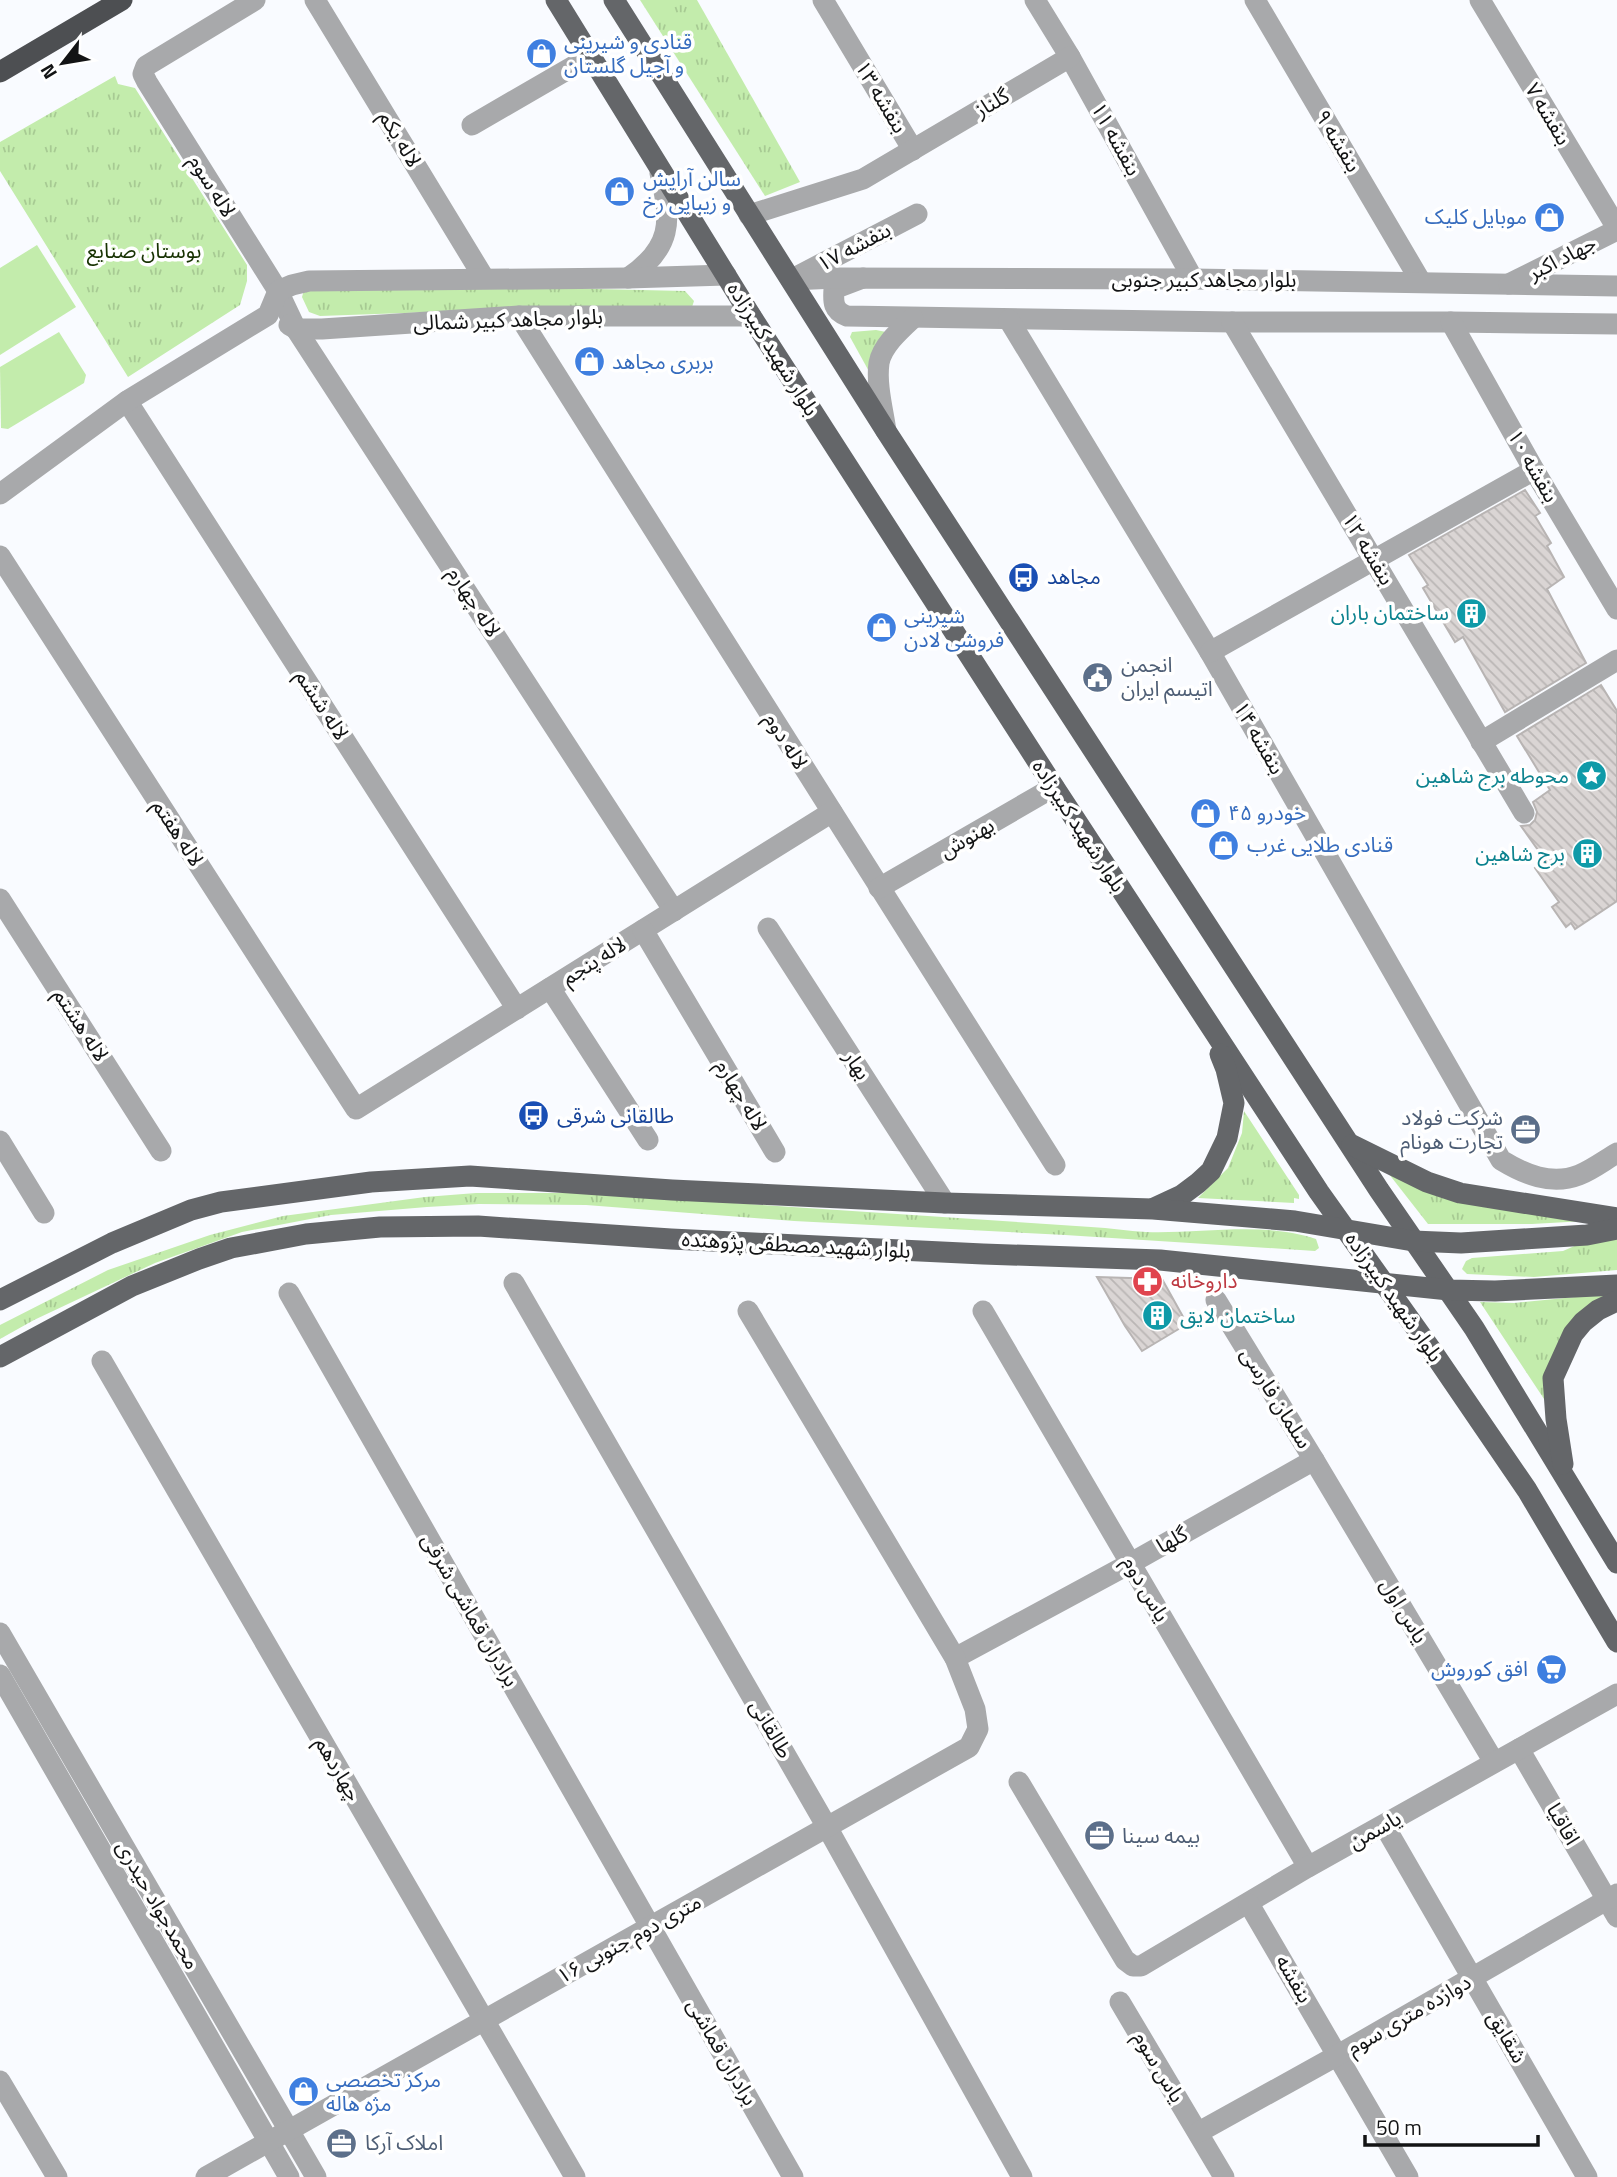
<svg xmlns="http://www.w3.org/2000/svg" width="1617" height="2177" font-family="'Titillium Web','Noto Sans Arabic',sans-serif">
<defs>
<pattern id="grass-tufts" width="24" height="20" patternUnits="userSpaceOnUse" patternTransform="scale(1.75)"><rect width="24" height="20" fill="#c3ecac"/><path d="M3 7l-1-3M5 7V3M7 7l1-3M15 17l-1-3M17 17v-4M19 17l1-3" fill="none" stroke="#a7ca93"/></pattern>
<pattern id="building-back-hatch" width="6" height="6" patternUnits="userSpaceOnUse" patternTransform="scale(1.75)"><rect width="6" height="6" fill="#dad5d4"/><path d="M-1 5l2 2M0 0l6 6M5-1l2 2" fill="none" stroke="#bab6b5"/></pattern>
</defs>
<rect width="100%" height="100%" fill="#f9fbff"/>
<g fill="url(#grass-tufts)">
<path d="M640 0H697L800 182 765 196Z"/>
<path d="M115 76 118 84 135 88 247 265V281L240 305 128 377 0 171V142Z"/>
<path d="M463 286 685 291 694 301 692 307 546 308 320 316 309 312 302 297 304 290Z"/>
<path d="M876 330 886 332 871 375 850 337 852 332Z"/>
<path d="M1244 1111 1299 1195V1199L1294 1198V1203L1198 1198 1228 1168 1242 1133Z"/>
<path d="M1385 1169 1603 1220 1532 1224H1428Z"/>
<path d="M476 1193H585L1091 1227C1110 1228 1128 1231 1146 1232 1200 1234 1265 1221 1316 1239L1319 1248 1315 1251 1065 1235 794 1221 586 1205 479 1204 427 1207 331 1215 242 1232 155 1263 34 1320 0 1339V1325L108 1270 210 1235 283 1216 425 1197Z"/>
<path d="M1611 1230 1617 1231V1270L1534 1277 1467 1274 1462 1269 1466 1261 1472 1258 1563 1251Z"/>
<path d="M1617 1293 1596 1304 1548 1405 1480 1302 1514 1303Z"/>
</g>
<g fill="#c3ecac">
<path d="M37 245 76 307 0 355V268Z"/>
<path d="M59 332 86 375 84 383 8 429 1 428 0 367Z"/>
</g>
<g fill="url(#building-back-hatch)" stroke="#b8b4b3" stroke-width="2">
<path d="M1525 490 1540 513 1535 516 1551 543 1547 546 1564 577 1547 589 1586 663 1505 712 1463 637 1455 642 1423 588 1428 585 1409 555Z"/>
<path d="M1601 685 1617 711V901L1575 929 1571 923 1566 927 1552 907 1559 902 1535 868 1545 860 1521 826 1530 825 1535 820 1537 812 1533 802 1550 790 1517 736Z"/>
<path d="M1097 1277 1162 1279 1187 1324 1142 1351 1125 1326Z"/>
</g>
<g fill="none" stroke-linecap="round" stroke-linejoin="round">
<g stroke="#a8a9ab" stroke-width="21">
<path d="M255 0 146 66 143 74 147 82 278 291 296 329 674 911"/>
<path d="M315 0 484 278"/>
<path d="M823 0 913 150"/>
<path d="M1035 0 1070 57 1193 279"/>
<path d="M1255 0 1421 282"/>
<path d="M1480 0 1617 228"/>
<path d="M472 125 591 56"/>
<path d="M749 215 863 179 1070 57"/>
<path d="M796 277 917 214"/>
<path d="M628 278C672 248 672 222 660 173"/>
<path d="M863 278 834 289C833 302 833 311 847 316L1232 322H1451L1617 324"/>
<path d="M791 280 836 278 1193 279 1617 286"/>
<path d="M1509 284 1617 230"/>
<path d="M519 316 1055 1165"/>
<path d="M1009 320 1210 652 1501 1160C1524 1174 1551 1186 1579 1175 1592 1170 1605 1160 1617 1153"/>
<path d="M1232 322 1524 813"/>
<path d="M1451 322 1534 470 1617 609"/>
<path d="M289 325 296 329H322L519 316H751"/>
<path d="M127 401 517 1009"/>
<path d="M886 431C883 410 876 384 879 363 882 346 900 330 913 318"/>
<path d="M0 494 127 401 268 315 278 291 292 285 309 281 628 278 726 275"/>
<path d="M0 556 356 1109 832 812"/>
<path d="M1210 652 1534 470"/>
<path d="M1481 742 1617 660"/>
<path d="M879 888 1054 787"/>
<path d="M0 899 161 1151"/>
<path d="M768 928 945 1203"/>
<path d="M643 930 775 1152"/>
<path d="M550 988 648 1140"/>
<path d="M0 1141 44 1213"/>
<path d="M514 1283 827 1827 1022 2177"/>
<path d="M289 1293 793 2177"/>
<path d="M1216 1300 1314 1460 1494 1762"/>
<path d="M983 1311 1308 1867"/>
<path d="M102 1361 575 2177"/>
<path d="M0 1633 316 2177"/>
<path d="M955 1658 1131 1563 1314 1460"/>
<path d="M0 1675 289 2177"/>
<path d="M1519 1749 1617 1917"/>
<path d="M1019 1782 1125 1960 1133 1966H1141L1308 1867 1617 1694"/>
<path d="M1384 1825 1587 2177"/>
<path d="M1249 1904 1408 2177"/>
<path d="M1120 2002 1224 2177"/>
<path d="M0 2081 57 2177"/>
<path d="M1199 2132 1338 2055 1617 1894"/>
<path d="M206 2177 969 1747 978 1729 975 1709 955 1658 748 1311"/>
</g>
<g stroke="#646669" stroke-width="21">
<path d="M556 0 751 316 1054 787 1319 1192 1430 1348 1527 1490 1617 1642"/>
<path d="M614 0 886 431 1379 1190 1474 1328 1617 1563"/>
<path d="M1352 1145 1427 1182 1460 1193 1617 1218"/>
<path d="M1154 1208 1182 1195 1198 1183 1211 1171 1227 1138 1234 1103 1226 1069 1220 1054"/>
<path d="M0 1300 112 1243 191 1210 221 1202 371 1182 470 1176 672 1190 945 1203 1153 1209 1295 1221 1413 1241 1461 1243 1587 1235 1617 1229"/>
<path d="M0 1357 132 1286 199 1259 231 1248 306 1234 380 1227 478 1226 671 1239 983 1254 1160 1260 1449 1290 1495 1291 1617 1285"/>
<path d="M1563 1464 1556 1419 1553 1378 1573 1334 1583 1322 1598 1310 1617 1301"/>
</g>
<path stroke="#4d4f52" stroke-width="21" d="M0 72 122 0"/>
</g>
<defs>
<symbol id="shop-disc" viewBox="-11 -11 22 22"><circle r="9.5" fill="#3f7fe0" stroke="#fff"/><path d="M-5-2.5h2.3a2.7 3.5 0 0 1 5.4 0H5L5.5 6h-11ZM-1.5-2.5h3a1.5 2.3 0 0 0-3 0Z" fill="#fff"/></symbol>
<symbol id="bus-disc" viewBox="-11 -11 22 22"><circle r="9.5" fill="#1a4fb4" stroke="#fff"/><path d="M-5-6H5V4H4V6H2V4H-2V6H-4V4H-5ZM-3.5-4V0h7V-4ZM-3.5 1.2v1.5H-2V1.2ZM2 1.2v1.5H3.5V1.2Z" fill="#fff"/></symbol>
<symbol id="building-disc" viewBox="-11 -11 22 22"><circle r="9.5" fill="#0f9aa8" stroke="#fff"/><path d="M-4-6H4V6H1V3H-1V6H-4ZM-2.5-4.3h1.7v1.8h-1.7ZM.8-4.3h1.7v1.8H.8ZM-2.5-1h1.7V.8h-1.7ZM.8-1h1.7V.8H.8Z" fill="#fff"/></symbol>
<symbol id="civic-disc" viewBox="-11 -11 22 22"><circle r="9.5" fill="#5c6f8a" stroke="#fff"/><path d="M-.6-6.5H3V-4.5H.6V-3L4-1V1h2V6H-6V1h2V-1L-.6-3ZM-1.2 2.5V6h2.4V2.5Z" fill="#fff"/></symbol>
<symbol id="sight-disc" viewBox="-11 -11 22 22"><circle r="9.5" fill="#0f9aa8" stroke="#fff"/><path d="M0-6L1.8-2.2L6-1.7L2.9 1.2L3.7 5.4L0 3.3L-3.7 5.4L-2.9 1.2L-6-1.7L-1.8-2.2Z" fill="#fff"/></symbol>
<symbol id="office-disc" viewBox="-11 -11 22 22"><circle r="9.5" fill="#5c6f8a" stroke="#fff"/><path d="M-6-3h4V-5.5h4V-3h4V5H-6ZM-1-4.5V-3h2v-1.5ZM-6 0V1H6V0Z" fill="#fff"/></symbol>
<symbol id="pharmacy-disc" viewBox="-11 -11 22 22"><circle r="9.5" fill="#e0444e" stroke="#fff"/><path d="M-2-6h4v4h4v4h-4v4h-4v-4h-4v-4h4Z" fill="#fff"/></symbol>
<symbol id="supermarket-disc" viewBox="-11 -11 22 22"><circle r="9.5" fill="#3f7fe0" stroke="#fff"/><path d="M-6-5.5h2.5l.6 2H6L4.5 2H-2.5L-4.4-4H-6ZM-1.5 3.2a1.3 1.3 0 1 0 .1 0ZM3 3.2a1.3 1.3 0 1 0 .1 0Z" fill="#fff"/></symbol>
</defs>
<g fill-rule="evenodd">
<use href="#shop-disc" x="524" y="36" width="35" height="35"/>
<use href="#shop-disc" x="602" y="174" width="35" height="35"/>
<use href="#shop-disc" x="1532" y="200" width="35" height="35"/>
<use href="#shop-disc" x="572" y="344" width="35" height="35"/>
<use href="#bus-disc" x="1006" y="560" width="35" height="35"/>
<use href="#building-disc" x="1454" y="596" width="35" height="35"/>
<use href="#shop-disc" x="864" y="610" width="35" height="35"/>
<use href="#civic-disc" x="1080" y="660" width="35" height="35"/>
<use href="#sight-disc" x="1574" y="758" width="35" height="35"/>
<use href="#shop-disc" x="1188" y="796" width="35" height="35"/>
<use href="#shop-disc" x="1206" y="828" width="35" height="35"/>
<use href="#building-disc" x="1570" y="836" width="35" height="35"/>
<use href="#bus-disc" x="516" y="1098" width="35" height="35"/>
<use href="#office-disc" x="1508" y="1112" width="35" height="35"/>
<use href="#pharmacy-disc" x="1130" y="1264" width="35" height="35"/>
<use href="#building-disc" x="1140" y="1298" width="35" height="35"/>
<use href="#supermarket-disc" x="1534" y="1652" width="35" height="35"/>
<use href="#office-disc" x="1082" y="1818" width="35" height="35"/>
<use href="#shop-disc" x="286" y="2074" width="35" height="35"/>
<use href="#office-disc" x="324" y="2126" width="35" height="35"/>
</g>
<g text-anchor="middle" stroke-width="7" stroke-linejoin="round" paint-order="stroke">
<g font-size="21" fill="#366cbe" stroke="#fff" text-anchor="start">
<text x="564" y="49">قنادی و شیرینی<tspan x="564" dy="24">و آجیل گلستان</tspan></text>
<text x="643" y="186">سالن آرایش<tspan x="643" dy="24">و زیبایی رخ</tspan></text>
<text x="1527" y="224" text-anchor="end">موبایل کلیک</text>
<text x="612" y="369">بربری مجاهد</text>
<text x="904" y="623">شیرینی<tspan x="904" dy="24">فروشی لادن</tspan></text>
<text x="1228" y="820">خودرو ۴۵</text>
<text x="1247" y="852">قنادی طلایی غرب</text>
<text x="1528" y="1676" text-anchor="end">افق کوروش</text>
<text x="326" y="2087">مرکز تخصصی<tspan x="326" dy="24">مژه هاله</tspan></text>
</g>
<g font-size="21" fill="#131415" stroke="#fff">
<text transform="translate(881 97) rotate(59)" y="7">بنفشه ۱۳</text>
<text transform="translate(992 103) rotate(-30)" y="7">گلناز</text>
<text transform="translate(1548 114) rotate(59)" y="7">بنفشه ۷</text>
<text transform="translate(400 139) rotate(59)" y="7">لاله یکم</text>
<text transform="translate(1116 139) rotate(61)" y="7">بنفشه ۱۱</text>
<text transform="translate(1338 141) rotate(59)" y="7">بنفشه ۹</text>
<text transform="translate(212 186) rotate(58)" y="7">لاله سوم</text>
<text transform="translate(854 247) rotate(-28)" y="7">بنفشه ۱۷</text>
<text transform="translate(1562 258) rotate(-27)" y="7">جهاد اکبر</text>
<text x="1204" y="287">بلوار مجاهد کبیر جنوبی</text>
<text transform="translate(508 320) rotate(-2)" y="7">بلوار مجاهد کبیر شمالی</text>
<text transform="translate(773 349) rotate(58)" y="7">بلوار شهید کبیرزاده</text>
<text transform="translate(1533 466) rotate(60)" y="7">بنفشه ۱۰</text>
<text transform="translate(1368 549) rotate(59)" y="7">بنفشه ۱۲</text>
<text transform="translate(474 602) rotate(57)" y="7">لاله چهارم</text>
<text transform="translate(322 705) rotate(57)" y="7">لاله ششم</text>
<text transform="translate(1259 738) rotate(60)" y="7">بنفشه ۱۴</text>
<text transform="translate(786 741) rotate(58)" y="7">لاله دوم</text>
<text transform="translate(1079 826) rotate(57)" y="7">بلوار شهید کبیرزاده</text>
<text transform="translate(178 833) rotate(57)" y="7">لاله هفتم</text>
<text transform="translate(967 838) rotate(-30)" y="7">بهنوش</text>
<text transform="translate(594 961) rotate(-32)" y="7">لاله پنجم</text>
<text transform="translate(81 1025) rotate(57)" y="7">لاله هشتم</text>
<text transform="translate(857 1065) rotate(57)" y="7">بهار</text>
<text transform="translate(741 1095) rotate(59)" y="7">لاله چهارم</text>
<text transform="translate(796 1245) rotate(3)" y="7">بلوار شهید مصطفی پژوهنده</text>
<text transform="translate(1394 1297) rotate(55)" y="7">بلوار شهید کبیرزاده</text>
<text transform="translate(1276 1398) rotate(58)" y="7">سلمان فارسی</text>
<text transform="translate(1172 1540) rotate(-29)" y="7">گلها</text>
<text transform="translate(1146 1589) rotate(60)" y="7">یاس دوم</text>
<text transform="translate(470 1610) rotate(60)" y="7">برادران قماشی شرقی</text>
<text transform="translate(1404 1611) rotate(59)" y="7">یاس اول</text>
<text transform="translate(771 1729) rotate(60)" y="7">طالقانی</text>
<text transform="translate(338 1769) rotate(60)" y="7">چهاردهم</text>
<text transform="translate(1563 1824) rotate(60)" y="7">اقاقیا</text>
<text transform="translate(1375 1830) rotate(-29)" y="7">یاسمن</text>
<text transform="translate(158 1905) rotate(60)" y="7">محمدجواد حیدری</text>
<text transform="translate(629 1939) rotate(-29)" y="7">۱۶ متری دوم جنوبی</text>
<text transform="translate(1294 1979) rotate(60)" y="7">بنفشه</text>
<text transform="translate(1409 2015) rotate(-30)" y="7">دوازده متری سوم</text>
<text transform="translate(1507 2037) rotate(60)" y="7">شقایق</text>
<text transform="translate(722 2052) rotate(60)" y="7">برادران قماشی</text>
<text transform="translate(1159 2067) rotate(59)" y="7">یاس سوم</text>
</g>
<g font-size="21" fill="#173202" stroke="#fff">
<text x="144" y="258">بوستان صنایع</text>
</g>
<g font-size="21" fill="#164399" stroke="#fff" text-anchor="start">
<text x="1047" y="584">مجاهد</text>
<text x="557" y="1123">طالقانی شرقی</text>
</g>
<g font-size="21" fill="#0d838f" stroke="#fff" text-anchor="end">
<text x="1449" y="620">ساختمان باران</text>
<text x="1569" y="783">محوطه برج شاهین</text>
<text x="1565" y="861">برج شاهین</text>
<text x="1180" y="1323" text-anchor="start">ساختمان لایق</text>
</g>
<g font-size="21" fill="#4e5e75" stroke="#fff" text-anchor="start">
<text x="1121" y="672">انجمن<tspan x="1121" dy="24">اتیسم ایران</tspan></text>
<text x="1503" y="1125" text-anchor="end">شرکت فولاد<tspan x="1503" dy="24">تجارت هونام</tspan></text>
<text x="1122" y="1843">بیمه سینا</text>
<text x="365" y="2150">املاک آرکا</text>
</g>
<g font-size="21" fill="#be3a42" stroke="#fff" text-anchor="start">
<text x="1171" y="1288">داروخانه</text>
</g>
</g>
<g transform="translate(63 63) rotate(239)" stroke="#ffffff" stroke-width="5" paint-order="stroke">
<path d="M0-5L12 26L0 18L-12 26Z" fill="#131415"/>
<text y="-10" font-size="19" font-weight="bold" text-anchor="middle" fill="#131415">N</text>
</g>
<path d="M1365 2135v10h173v-10" fill="none" stroke="#131415" stroke-width="3.5"/>
<text x="1376" y="2135" font-size="21" fill="#131415" stroke="#ffffff" stroke-width="5" paint-order="stroke">50 m</text>
</svg>
